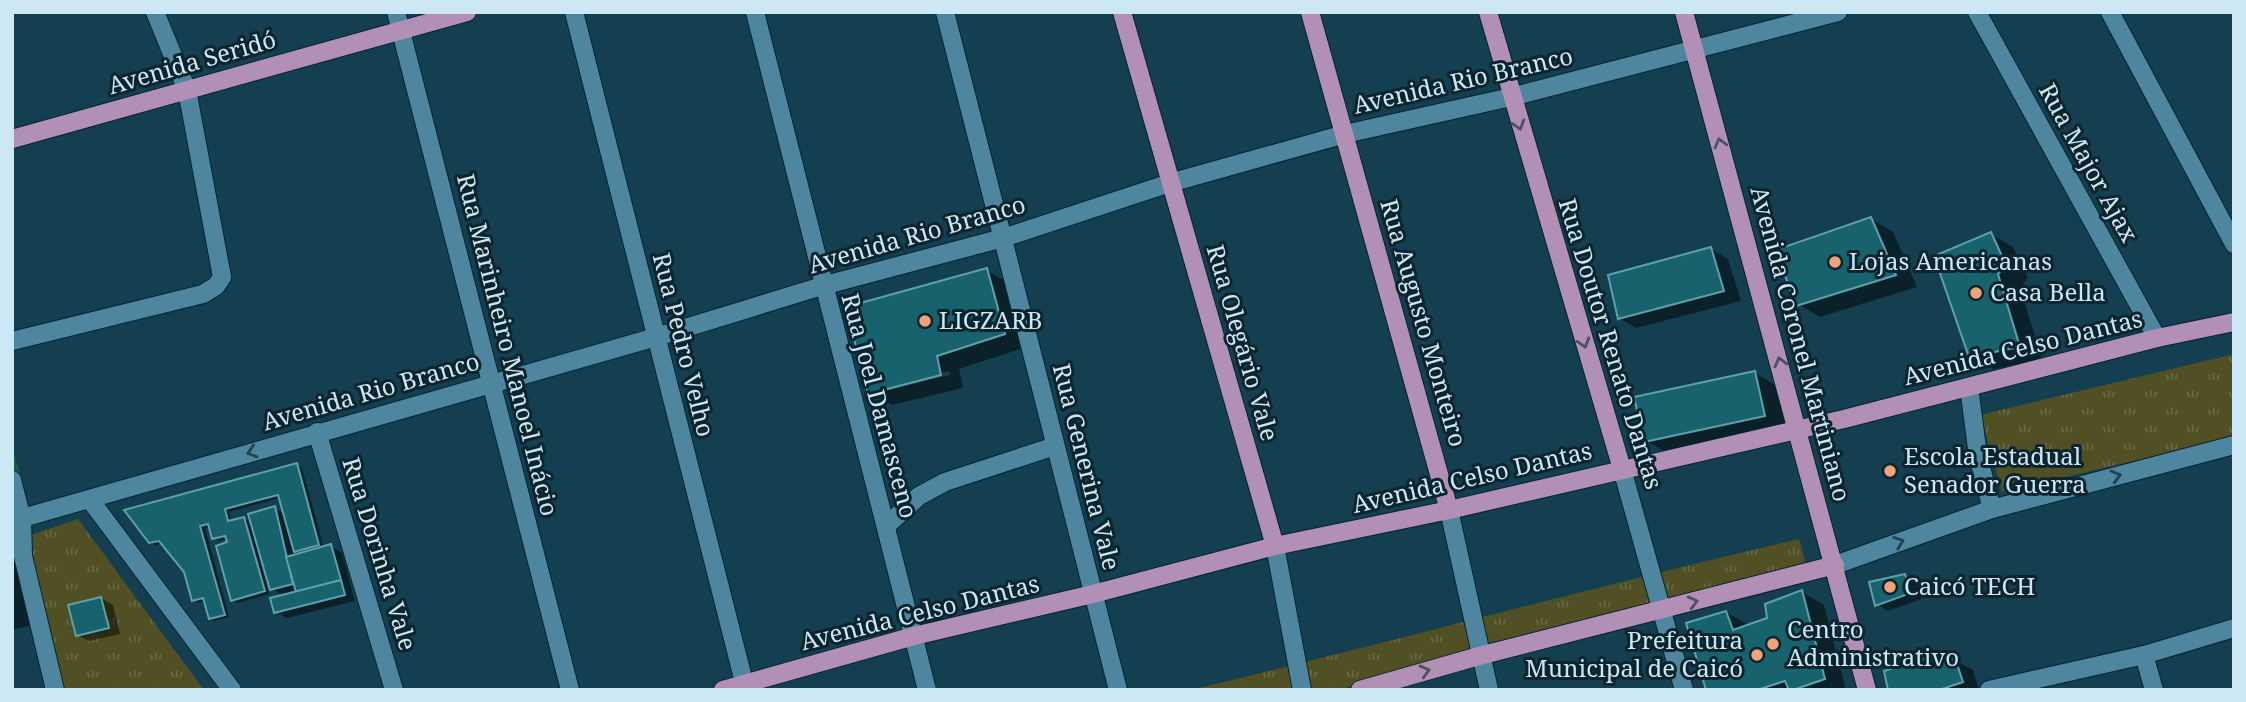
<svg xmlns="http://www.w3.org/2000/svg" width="2246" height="702" font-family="'Noto Serif',serif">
<defs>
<pattern id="park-tufts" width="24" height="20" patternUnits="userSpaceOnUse" patternTransform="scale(1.75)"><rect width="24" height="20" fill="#505024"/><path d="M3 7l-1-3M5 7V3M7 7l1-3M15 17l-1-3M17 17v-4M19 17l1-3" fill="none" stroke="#686944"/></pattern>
</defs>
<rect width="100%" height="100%" fill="#133f50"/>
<g fill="url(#park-tufts)">
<path d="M2234 354V437L2002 492 1980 415Z"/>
<path d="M78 519 204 690H59L21 538Z"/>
<path d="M1799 539 1807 569 1338 690H1190C1393 642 1595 586 1799 539Z"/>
</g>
<g fill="#0007" fill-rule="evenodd">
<path d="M1871 219 1893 232 1917 287 1820 317 1798 304Z"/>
<path d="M1991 234 2013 247 2028 278 2020 288 2042 359 1994 369 1971 356Z"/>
<path d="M1711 249 1728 259 1741 301 1636 328 1619 318Z"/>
<path d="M986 270 1009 283 1026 347 959 369 963 388 892 405 869 392ZM949 371 950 375 885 391V387Z"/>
<path d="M1755 373 1777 386 1787 429 1669 454 1646 441Z"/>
<path d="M296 465 302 468 324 548 331 546 342 553 355 601 287 618 276 612 284 596 272 589 261 552 258 553 269 594 237 603 232 600 228 539 219 541 214 538 211 527 205 528 229 617 215 621 210 618 206 601 199 603 194 600 186 572 163 543 155 545 150 541ZM280 498 285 514 274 508 253 524 244 518 232 521 229 512Z"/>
<path d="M12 558 20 563 37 624 12 630Z"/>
<path d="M1905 575 1917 582 1921 599 1888 611 1876 604Z"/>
<path d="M1802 592 1824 605 1846 690H1708L1726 612 1750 626 1769 620Z"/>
<path d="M101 598 113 605 120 634 89 641 77 635Z"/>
<path d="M1943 654 1973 670 1979 690H1890Z"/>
</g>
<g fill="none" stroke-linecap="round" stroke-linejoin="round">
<path stroke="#1d5b48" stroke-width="6" d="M12 457 18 478"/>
</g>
<g fill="#17626d" stroke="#5da1ab" stroke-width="2">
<path d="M1871 217 1896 275 1796 306 1776 250Z"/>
<path d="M1991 232 2006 265 1998 274 2020 347 1969 357 1934 256Z"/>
<path d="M1711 247 1724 291 1618 319 1608 275Z"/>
<path d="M987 268 1005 334 937 356 941 375 868 394 846 307Z"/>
<path d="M1755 371 1765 416 1644 442 1634 397Z"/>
<path d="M297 463 319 545 294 552 278 495 225 509 228 521 244 517 265 591 231 601 216 546 227 542 225 536 212 539 208 524 200 526 225 615 209 619 203 598 192 601 184 572 159 541 149 543 124 510Z"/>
<path d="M275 506 293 584 270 590 248 514Z"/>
<path d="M331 544 341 580 296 592 286 557Z"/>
<path d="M1905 574 1911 593 1875 606 1869 582Z"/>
<path d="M341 580 345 595 274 613 270 598Z"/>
<path d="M1802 590 1825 679 1793 690H1789L1785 681 1757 690H1706L1686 623 1726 611 1733 630 1767 618 1765 604Z"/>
<path d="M101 597 109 628 76 636 68 605Z"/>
<path d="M1944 652 1945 663 1955 658 1963 682 1939 690H1888L1884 671Z"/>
</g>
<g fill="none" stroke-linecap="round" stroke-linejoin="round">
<defs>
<g id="minor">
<path d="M396 12 570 690"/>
<path d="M574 12 746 690"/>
<path d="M755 12 927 690"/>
<path d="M945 12 1118 690"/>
<path d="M1977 12 2157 338"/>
<path d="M2110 12 2234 244"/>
<path d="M12 341 203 294 216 286 222 277 187 90 155 12"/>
<path d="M1969 387 1978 456 1992 509"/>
<path d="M317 432 394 690"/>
<path d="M1622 469 1684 690"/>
<path d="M12 480 22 519 23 556 55 690"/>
<path d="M91 501 232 690"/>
<path d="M1449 510 1489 690"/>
<path d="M12 521 656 337 822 286 1003 238 1170 183 1345 134 1511 97 1838 12"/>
<path d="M886 526 919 496 945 482 1055 446"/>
<path d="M1275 546 1302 690"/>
<path d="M1835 565 1992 509 2234 445"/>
<path d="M2144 655 2154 690"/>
<path d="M1989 690 2144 655 2234 628"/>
</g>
<g id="major">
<path d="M1122 12 1275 546"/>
<path d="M1310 12 1449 510"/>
<path d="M1488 12 1622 469"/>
<path d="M1684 12 1867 690"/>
<path d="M12 139 467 12"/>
<path d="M723 690 914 636 1093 594 1275 546 1449 510 1844 419 2157 338 2234 322"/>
<path d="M1360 690 1479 656 1835 565"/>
</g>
</defs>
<use href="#minor" stroke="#052430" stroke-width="20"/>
<use href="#major" stroke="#052430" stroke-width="20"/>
<use href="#minor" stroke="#4e869f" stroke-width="18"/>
<use href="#major" stroke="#b290b6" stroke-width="18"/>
</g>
<defs><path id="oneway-chevron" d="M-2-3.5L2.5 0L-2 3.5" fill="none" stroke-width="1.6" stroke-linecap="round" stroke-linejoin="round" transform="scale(1.75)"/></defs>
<g stroke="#4e4f64">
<use href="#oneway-chevron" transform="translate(1519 125) rotate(73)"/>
<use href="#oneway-chevron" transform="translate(1720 143) rotate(-105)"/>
<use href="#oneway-chevron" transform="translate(1584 343) rotate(73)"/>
<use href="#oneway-chevron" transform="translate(1780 362) rotate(-105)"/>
<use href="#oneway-chevron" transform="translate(1693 602) rotate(-14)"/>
<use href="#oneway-chevron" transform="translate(1425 671) rotate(-16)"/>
</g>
<g stroke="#204150">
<use href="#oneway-chevron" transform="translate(252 452) rotate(163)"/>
<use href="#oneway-chevron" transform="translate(2116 476) rotate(-15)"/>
<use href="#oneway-chevron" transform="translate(1899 542) rotate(-20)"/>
</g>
<g fill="#f0a279" stroke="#0c242e" stroke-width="2.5">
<circle cx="1835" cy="262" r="7"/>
<circle cx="1976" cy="293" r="7"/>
<circle cx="925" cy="321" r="7"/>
<circle cx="1890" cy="471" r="7"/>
<circle cx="1890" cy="587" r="7"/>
<circle cx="1773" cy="644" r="7"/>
<circle cx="1757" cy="655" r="7"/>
</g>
<g text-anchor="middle" stroke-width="6" stroke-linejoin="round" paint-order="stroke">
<g font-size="24" fill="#cce8f5" stroke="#0c242e">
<text transform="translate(192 63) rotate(-16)" y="8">Avenida Seridó</text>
<text transform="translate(1463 81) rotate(-13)" y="8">Avenida Rio Branco</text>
<text transform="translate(2088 163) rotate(61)" y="8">Rua Major Ajax</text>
<text transform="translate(917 235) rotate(-16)" y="8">Avenida Rio Branco</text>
<text transform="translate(1423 323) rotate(74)" y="8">Rua Augusto Monteiro</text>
<text transform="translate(1242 343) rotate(74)" y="8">Rua Olegário Vale</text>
<text transform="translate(1610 344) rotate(73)" y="8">Rua Doutor Renato Dantas</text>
<text transform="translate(1800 344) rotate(75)" y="8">Avenida Coronel Martiniano</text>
<text transform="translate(507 345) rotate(76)" y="8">Rua Marinheiro Manoel Inácio</text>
<text transform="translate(683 345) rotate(76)" y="8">Rua Pedro Velho</text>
<text transform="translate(2023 348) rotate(-14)" y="8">Avenida Celso Dantas</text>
<text transform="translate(371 392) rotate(-16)" y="8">Avenida Rio Branco</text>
<text transform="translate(879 406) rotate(75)" y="8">Rua Joel Damasceno</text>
<text transform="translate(1086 467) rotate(76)" y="8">Rua Generina Vale</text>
<text transform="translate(1472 478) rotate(-13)" y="8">Avenida Celso Dantas</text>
<text transform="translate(379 554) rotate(73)" y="8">Rua Dorinha Vale</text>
<text transform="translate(920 613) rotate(-14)" y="8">Avenida Celso Dantas</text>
</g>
<g font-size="24" fill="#cce8f5" stroke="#0c242e" text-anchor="start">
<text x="1849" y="270">Lojas Americanas</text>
<text x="1990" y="301">Casa Bella</text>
<text x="939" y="329">LIGZARB</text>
<text x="1904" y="465">Escola Estadual<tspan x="1904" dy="28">Senador Guerra</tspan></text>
<text x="1904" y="595">Caicó TECH</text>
<text x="1787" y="638">Centro<tspan x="1787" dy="28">Administrativo</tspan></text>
<text x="1743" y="649" text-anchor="end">Prefeitura<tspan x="1743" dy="28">Municipal de Caicó</tspan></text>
</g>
</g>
<rect width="2246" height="702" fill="none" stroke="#cce8f5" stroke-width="28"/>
</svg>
